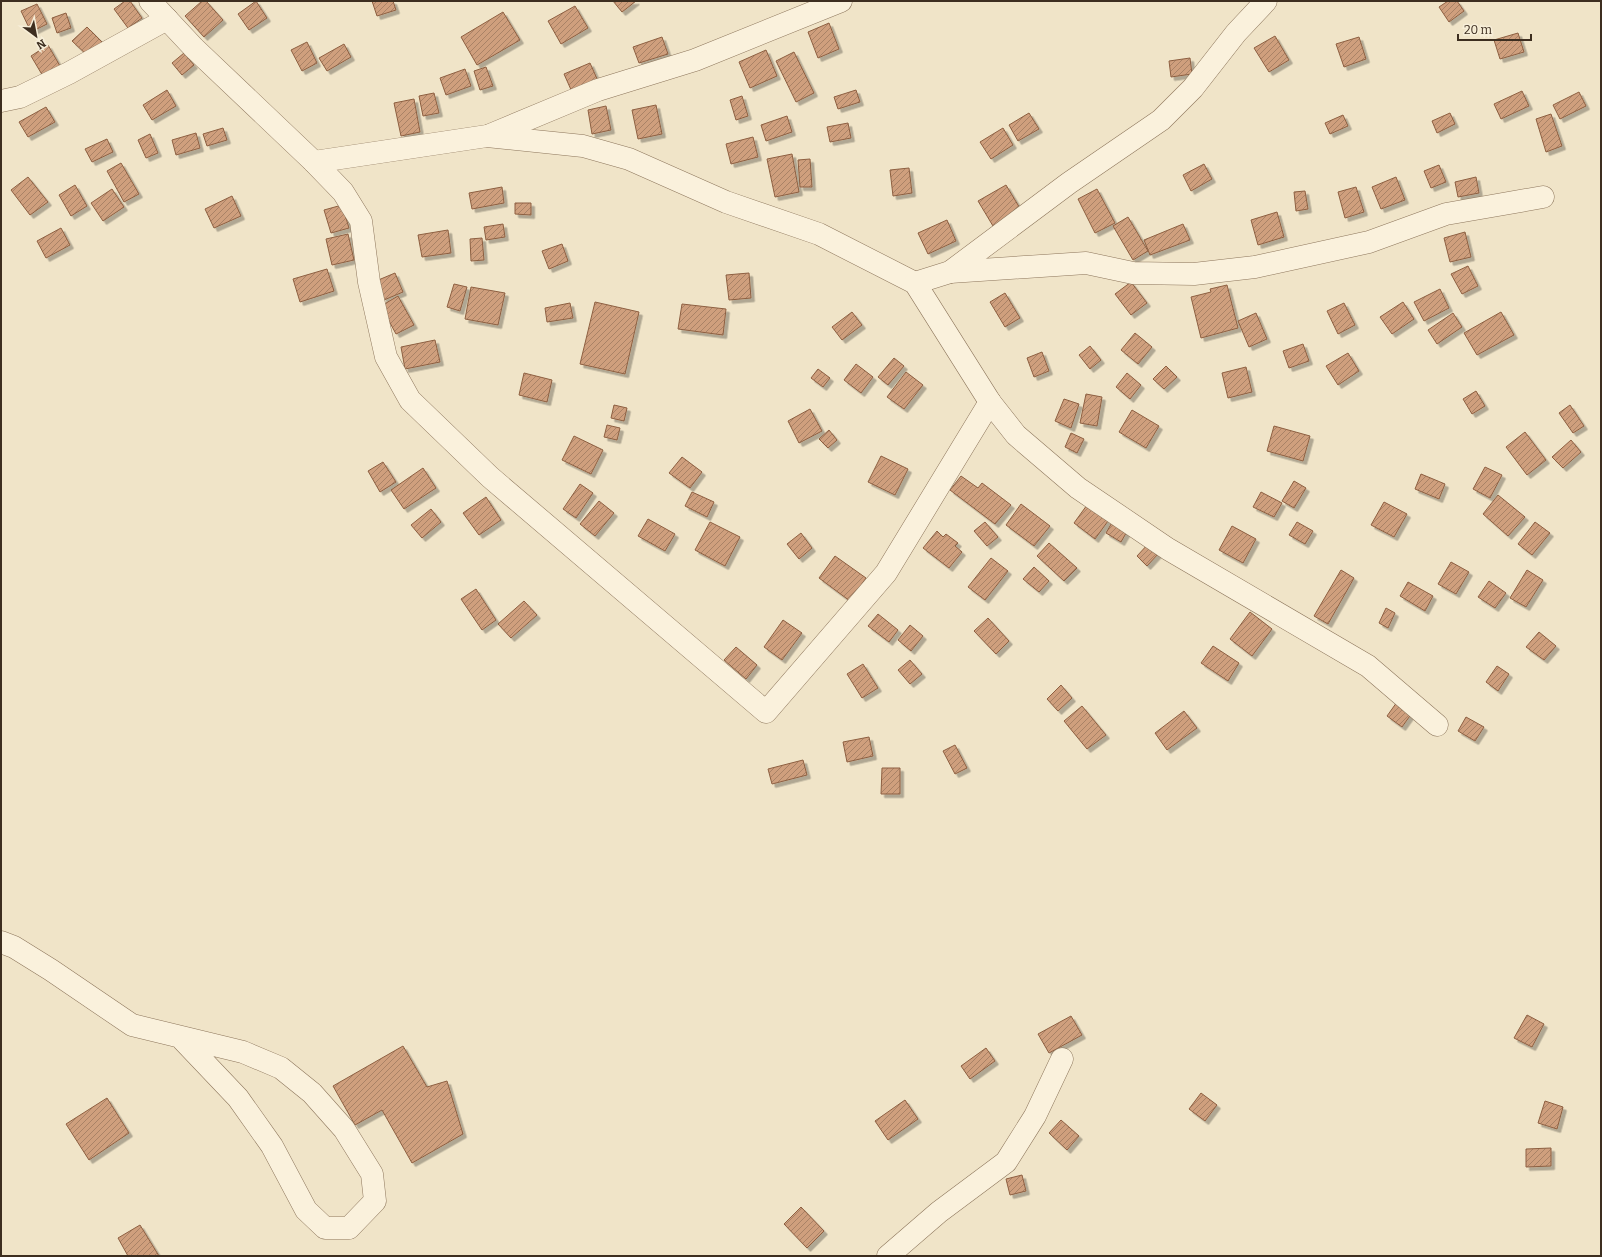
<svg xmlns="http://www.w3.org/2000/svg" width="1602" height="1257" font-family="Bitter,serif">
<defs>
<pattern id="building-hatch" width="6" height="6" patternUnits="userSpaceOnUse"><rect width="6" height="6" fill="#cf9f7d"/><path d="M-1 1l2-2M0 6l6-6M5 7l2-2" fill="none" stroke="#a98266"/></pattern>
<filter id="shadow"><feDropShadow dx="3.5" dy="3.5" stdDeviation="0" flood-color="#0004"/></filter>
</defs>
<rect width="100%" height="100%" fill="#f0e4c8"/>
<g fill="url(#building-hatch)" stroke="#8d5f41" filter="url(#shadow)">
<path d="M125 1H130L142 18 128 28 114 9Z"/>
<path d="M202 1H206L223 20 204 37 185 16Z"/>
<path d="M256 1 267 18 249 30 238 14Z"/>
<path d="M372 1H393L396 10 377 16Z"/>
<path d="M613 1H636L622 12Z"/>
<path d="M1448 1H1457L1464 11 1449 22 1439 7Z"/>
<path d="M37 4 47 24 31 32 21 11Z"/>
<path d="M575 6 588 28 561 44 548 21Z"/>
<path d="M503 12 520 40 477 65 461 37Z"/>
<path d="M66 13 71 28 57 33 52 18Z"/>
<path d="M829 23 839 49 818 58 808 32Z"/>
<path d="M87 27 102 42 88 56 72 41Z"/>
<path d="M1518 33 1524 52 1500 59 1494 40Z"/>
<path d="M1275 36 1289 60 1269 72 1254 48Z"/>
<path d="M662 37 668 54 639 63 633 47Z"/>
<path d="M1359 37 1366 59 1344 67 1336 44Z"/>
<path d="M307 42 317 63 302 71 291 50Z"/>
<path d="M344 44 351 57 327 71 319 58Z"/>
<path d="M48 45 64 73 47 83 31 56Z"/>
<path d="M766 50 777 76 750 88 739 62Z"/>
<path d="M794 52 814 93 796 102 776 61Z"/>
<path d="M184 53 194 65 182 75 172 63Z"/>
<path d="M1190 58 1192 74 1171 77 1169 61Z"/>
<path d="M590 63 598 81 572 92 564 74Z"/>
<path d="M486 67 493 86 480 90 474 71Z"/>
<path d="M465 69 471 86 446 95 440 78Z"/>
<path d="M167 90 176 106 152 120 143 105Z"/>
<path d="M856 90 860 102 838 109 834 97Z"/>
<path d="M1522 91 1529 106 1501 119 1494 104Z"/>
<path d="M1579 92 1586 106 1560 119 1553 105Z"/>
<path d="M434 93 439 113 423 116 419 96Z"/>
<path d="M742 96 748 116 736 120 730 100Z"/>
<path d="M414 99 420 132 401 136 394 103Z"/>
<path d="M656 105 662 134 638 139 632 110Z"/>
<path d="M606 106 611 130 592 134 588 110Z"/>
<path d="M46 107 55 122 28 137 19 122Z"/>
<path d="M1029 113 1039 129 1018 141 1009 125Z"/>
<path d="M1450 113 1455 124 1437 133 1432 121Z"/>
<path d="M1551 114 1562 146 1546 152 1536 119Z"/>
<path d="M1343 115 1348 126 1330 134 1325 123Z"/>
<path d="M787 116 792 132 766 141 761 125Z"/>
<path d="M848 123 851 138 830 142 827 127Z"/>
<path d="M223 128 227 140 207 146 203 134Z"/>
<path d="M1003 128 1013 145 991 159 980 142Z"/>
<path d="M196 133 200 148 176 155 172 140Z"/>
<path d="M150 134 158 153 146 158 138 140Z"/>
<path d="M753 137 758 157 731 164 726 144Z"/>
<path d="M107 139 113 152 92 162 85 149Z"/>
<path d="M792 154 799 192 775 197 767 159Z"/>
<path d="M810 159 812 187H800L798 160Z"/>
<path d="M121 163 139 194 124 202 107 171Z"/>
<path d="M1204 164 1212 179 1191 191 1183 175Z"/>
<path d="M1439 165 1446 182 1431 188 1424 171Z"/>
<path d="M909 168 912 193 893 196 890 170Z"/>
<path d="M28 177 48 202 30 215 11 190Z"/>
<path d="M1396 177 1405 200 1381 209 1372 187Z"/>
<path d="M1476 177 1479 193 1458 197 1455 182Z"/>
<path d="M75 185 87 206 71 216 59 195Z"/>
<path d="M1006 185 1021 210 993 226 978 201Z"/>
<path d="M502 187 504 203 472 209 469 193Z"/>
<path d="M1356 187 1364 212 1345 218 1338 192Z"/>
<path d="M112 189 124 207 103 221 91 203Z"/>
<path d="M1097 189 1115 223 1095 233 1078 199Z"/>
<path d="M1305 191 1308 209 1296 211 1294 192Z"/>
<path d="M232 196 241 216 214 228 205 209Z"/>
<path d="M515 203H531V215L515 214Z"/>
<path d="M342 205 349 228 331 233 324 210Z"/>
<path d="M1277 212 1284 237 1258 245 1251 220Z"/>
<path d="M1128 217 1148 251 1133 260 1113 226Z"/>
<path d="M947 220 956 241 928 254 918 233Z"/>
<path d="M503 224 505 237 486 240 484 227Z"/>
<path d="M1183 224 1190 240 1150 255 1144 240Z"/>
<path d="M61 228 70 245 46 258 37 241Z"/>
<path d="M448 230 451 253 422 257 418 235Z"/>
<path d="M1465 232 1471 257 1450 262 1444 238Z"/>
<path d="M348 234 354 260 332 265 326 239Z"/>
<path d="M482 238 484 260 471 261 470 239Z"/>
<path d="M562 244 568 261 549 269 542 251Z"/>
<path d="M1468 266 1478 286 1462 294 1451 274Z"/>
<path d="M327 269 334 291 300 302 293 279Z"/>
<path d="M395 273 403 292 384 300 376 281Z"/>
<path d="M749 273 751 298 729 300 726 275Z"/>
<path d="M1131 282 1147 303 1131 315 1115 294Z"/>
<path d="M454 284 467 287 460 311 447 307Z"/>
<path d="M1227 285 1238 328 1201 338 1191 297 1211 292 1210 289Z"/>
<path d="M471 287 505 293 498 325 465 319Z"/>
<path d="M1440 289 1449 308 1424 321 1414 302Z"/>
<path d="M1005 293 1020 318 1005 327 990 302Z"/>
<path d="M398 296 414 325 396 334 381 306Z"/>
<path d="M595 302 639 312 625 374 580 364Z"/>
<path d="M1403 302 1414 319 1392 334 1380 317Z"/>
<path d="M570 303 573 318 547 322 545 308Z"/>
<path d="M1344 303 1355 325 1338 334 1327 311Z"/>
<path d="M682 304 726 309 723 335 678 329Z"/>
<path d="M852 312 862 325 842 340 832 327Z"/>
<path d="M1501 312 1514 335 1477 355 1464 333Z"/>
<path d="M1256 313 1267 339 1249 347 1238 321Z"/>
<path d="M1453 313 1462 327 1437 344 1428 330Z"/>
<path d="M1135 333 1152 347 1138 364 1121 350Z"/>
<path d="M435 340 440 362 405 369 401 347Z"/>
<path d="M1303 344 1309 361 1289 368 1283 351Z"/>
<path d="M1090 346 1101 360 1090 369 1079 355Z"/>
<path d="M1042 352 1049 371 1034 377 1027 358Z"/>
<path d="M1348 353 1359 371 1338 385 1326 366Z"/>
<path d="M894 358 904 366 888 385 878 377Z"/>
<path d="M856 364 873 377 861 393 844 380Z"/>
<path d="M1166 366 1177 377 1164 389 1153 379Z"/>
<path d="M1246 367 1252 392 1228 398 1222 373Z"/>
<path d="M818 369 830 378 823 387 811 378Z"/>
<path d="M906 372 923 385 904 409 887 397Z"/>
<path d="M524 373 552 380 547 402 519 395Z"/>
<path d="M1127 373 1141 385 1130 399 1116 387Z"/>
<path d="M1476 391 1485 406 1472 414 1463 399Z"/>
<path d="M1086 394 1102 397 1097 426 1080 423Z"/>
<path d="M1064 399 1079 404 1071 428 1055 421Z"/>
<path d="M614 405 627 408 624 421 611 418Z"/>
<path d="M1570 405 1584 426 1573 433 1559 413Z"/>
<path d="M810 409 822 431 799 443 788 421Z"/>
<path d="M1132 410 1159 426 1146 448 1119 432Z"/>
<path d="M607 425 620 428 617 440 604 437Z"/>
<path d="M1274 426 1310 436 1303 461 1267 451Z"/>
<path d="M829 430 837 440 828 448 819 439Z"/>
<path d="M1525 432 1546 460 1527 475 1506 447Z"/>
<path d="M1071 433 1084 439 1077 453 1065 447Z"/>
<path d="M574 436 603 450 591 474 562 460Z"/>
<path d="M1571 440 1581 452 1563 468 1552 457Z"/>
<path d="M881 456 908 469 895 495 868 482Z"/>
<path d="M682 457 702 472 690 488 669 473Z"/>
<path d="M383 462 396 482 380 492 368 471Z"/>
<path d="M1485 467 1502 475 1490 498 1473 489Z"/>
<path d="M423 468 436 488 404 509 391 490Z"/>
<path d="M1421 474 1445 484 1439 499 1415 489Z"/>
<path d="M961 476 978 488 982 483 1011 505 995 524 950 490Z"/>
<path d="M1294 481 1306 488 1294 508 1282 501Z"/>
<path d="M580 484 593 493 576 518 563 509Z"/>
<path d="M692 492 714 502 707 517 685 506Z"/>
<path d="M1261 492 1282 503 1274 517 1253 507Z"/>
<path d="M1498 495 1525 517 1508 536 1483 514Z"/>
<path d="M486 497 501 520 479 535 463 513Z"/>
<path d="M599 501 614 513 595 536 580 524Z"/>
<path d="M1384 502 1407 514 1394 537 1371 525Z"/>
<path d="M1021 504 1050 526 1034 546 1006 525Z"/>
<path d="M1087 505 1108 521 1095 539 1074 523Z"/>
<path d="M431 509 441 522 422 538 411 525Z"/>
<path d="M648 519 675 534 665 551 638 536Z"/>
<path d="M1114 519 1129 528 1121 542 1106 533Z"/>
<path d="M710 522 740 537 725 566 695 550Z"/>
<path d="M985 522 998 537 987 546 974 531Z"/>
<path d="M1297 522 1313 531 1305 544 1289 535Z"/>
<path d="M1535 522 1550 533 1532 555 1518 544Z"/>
<path d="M1232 526 1256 539 1243 563 1219 550Z"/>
<path d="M937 531 943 537 946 534 958 543 955 546 962 552 949 568 923 548Z"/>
<path d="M801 533 812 548 799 559 787 544Z"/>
<path d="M1049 543 1077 568 1064 581 1037 556Z"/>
<path d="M1149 543 1159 553 1147 566 1137 556Z"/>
<path d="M835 556 866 578 850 601 819 578Z"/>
<path d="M991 558 1008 571 985 600 968 587Z"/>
<path d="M1451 562 1469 572 1456 594 1438 584Z"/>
<path d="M1034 567 1049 581 1039 592 1023 579Z"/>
<path d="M1341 570 1354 578 1328 624 1314 616Z"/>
<path d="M1527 570 1543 580 1526 607 1510 598Z"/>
<path d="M1489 581 1506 593 1495 608 1478 597Z"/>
<path d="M1408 582 1433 596 1425 611 1400 596Z"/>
<path d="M476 589 496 620 482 630 461 599Z"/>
<path d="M524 601 537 615 511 638 498 624Z"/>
<path d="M1386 608 1395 613 1388 628 1379 623Z"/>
<path d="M1250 612 1272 629 1252 656 1230 639Z"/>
<path d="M878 614 898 630 889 642 868 626Z"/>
<path d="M988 618 1009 641 996 654 974 631Z"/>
<path d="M783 620 802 633 782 660 764 647Z"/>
<path d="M910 625 923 636 911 651 898 640Z"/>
<path d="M1539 632 1556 646 1544 660 1526 647Z"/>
<path d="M1213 646 1239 663 1228 681 1201 663Z"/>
<path d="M736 647 757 665 746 679 724 660Z"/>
<path d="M910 660 922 674 910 684 898 670Z"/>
<path d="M863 664 878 688 862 698 847 674Z"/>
<path d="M1497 666 1509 674 1498 691 1486 682Z"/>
<path d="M1061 685 1072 698 1058 711 1047 699Z"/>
<path d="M1397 702 1412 713 1402 727 1387 716Z"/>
<path d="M1082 706 1106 735 1087 749 1064 721Z"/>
<path d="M1184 711 1197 728 1167 750 1155 733Z"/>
<path d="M1466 717 1484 727 1475 741 1458 731Z"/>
<path d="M869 737 873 756 847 762 843 742Z"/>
<path d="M955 745 967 768 955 774 943 751Z"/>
<path d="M803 760 807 775 772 784 768 769Z"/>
<path d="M882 768H900V794H881Z"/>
<path d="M1527 1015 1544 1024 1532 1047 1514 1038Z"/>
<path d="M1071 1016 1082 1035 1049 1053 1038 1034Z"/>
<path d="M403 1046 427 1087 447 1081 463 1134 412 1163 382 1110 355 1125 333 1086Z"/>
<path d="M986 1048 995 1061 970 1079 961 1066Z"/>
<path d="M1201 1093 1217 1105 1205 1121 1189 1109Z"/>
<path d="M107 1098 129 1133 89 1160 66 1124Z"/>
<path d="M905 1100 918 1119 888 1140 875 1121Z"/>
<path d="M1545 1101 1563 1107 1557 1129 1538 1123Z"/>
<path d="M1061 1120 1079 1136 1067 1150 1049 1133Z"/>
<path d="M1551 1148V1166L1526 1167V1149Z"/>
<path d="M1022 1175 1026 1191 1010 1195 1006 1179Z"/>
<path d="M801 1207 824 1231 807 1248 784 1224Z"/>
<path d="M140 1225 159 1256H128L118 1238Z"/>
</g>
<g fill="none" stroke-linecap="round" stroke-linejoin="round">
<defs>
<g id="minor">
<path d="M150 1 194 48 314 162 343 192 361 221 369 282 386 357 410 400 490 477 766 712 886 573 990 402"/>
<path d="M1 101 20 97 69 73 167 19"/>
<path d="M490 135 598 90 695 60 841 1"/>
<path d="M314 162 487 136 583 146 629 159 726 202 819 234 915 283 990 402 1016 435 1078 488 1168 549 1368 666 1437 725"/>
<path d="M950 272 1086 263 1133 273 1194 274 1255 267 1369 242 1446 214 1543 197"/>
<path d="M915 283 950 272 1069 183 1161 120 1193 88 1236 33 1266 1"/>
<path d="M1 942 14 947 51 970 132 1025 243 1052 281 1068 312 1093 344 1129 372 1174 375 1201 349 1228H325L306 1210 272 1146 238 1098 181 1038"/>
<path d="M888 1256 939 1212 1006 1162 1035 1116 1062 1059"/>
</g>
</defs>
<use href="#minor" stroke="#8d765c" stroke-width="23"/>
<use href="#minor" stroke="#faf1dc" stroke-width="22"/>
</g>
<rect width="1602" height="1257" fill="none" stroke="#3d2e20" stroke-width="4"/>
<g transform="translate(36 36) rotate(148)" stroke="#f7eed8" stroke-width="3" paint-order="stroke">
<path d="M0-3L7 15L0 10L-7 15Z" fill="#3d2e20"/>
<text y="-6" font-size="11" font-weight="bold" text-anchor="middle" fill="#3d2e20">N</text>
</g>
<path d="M1458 34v6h73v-6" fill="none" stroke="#3d2e20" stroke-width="2"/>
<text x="1464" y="34" font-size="12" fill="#3d2e20" stroke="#f7eed8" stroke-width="3" paint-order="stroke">20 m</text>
</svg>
